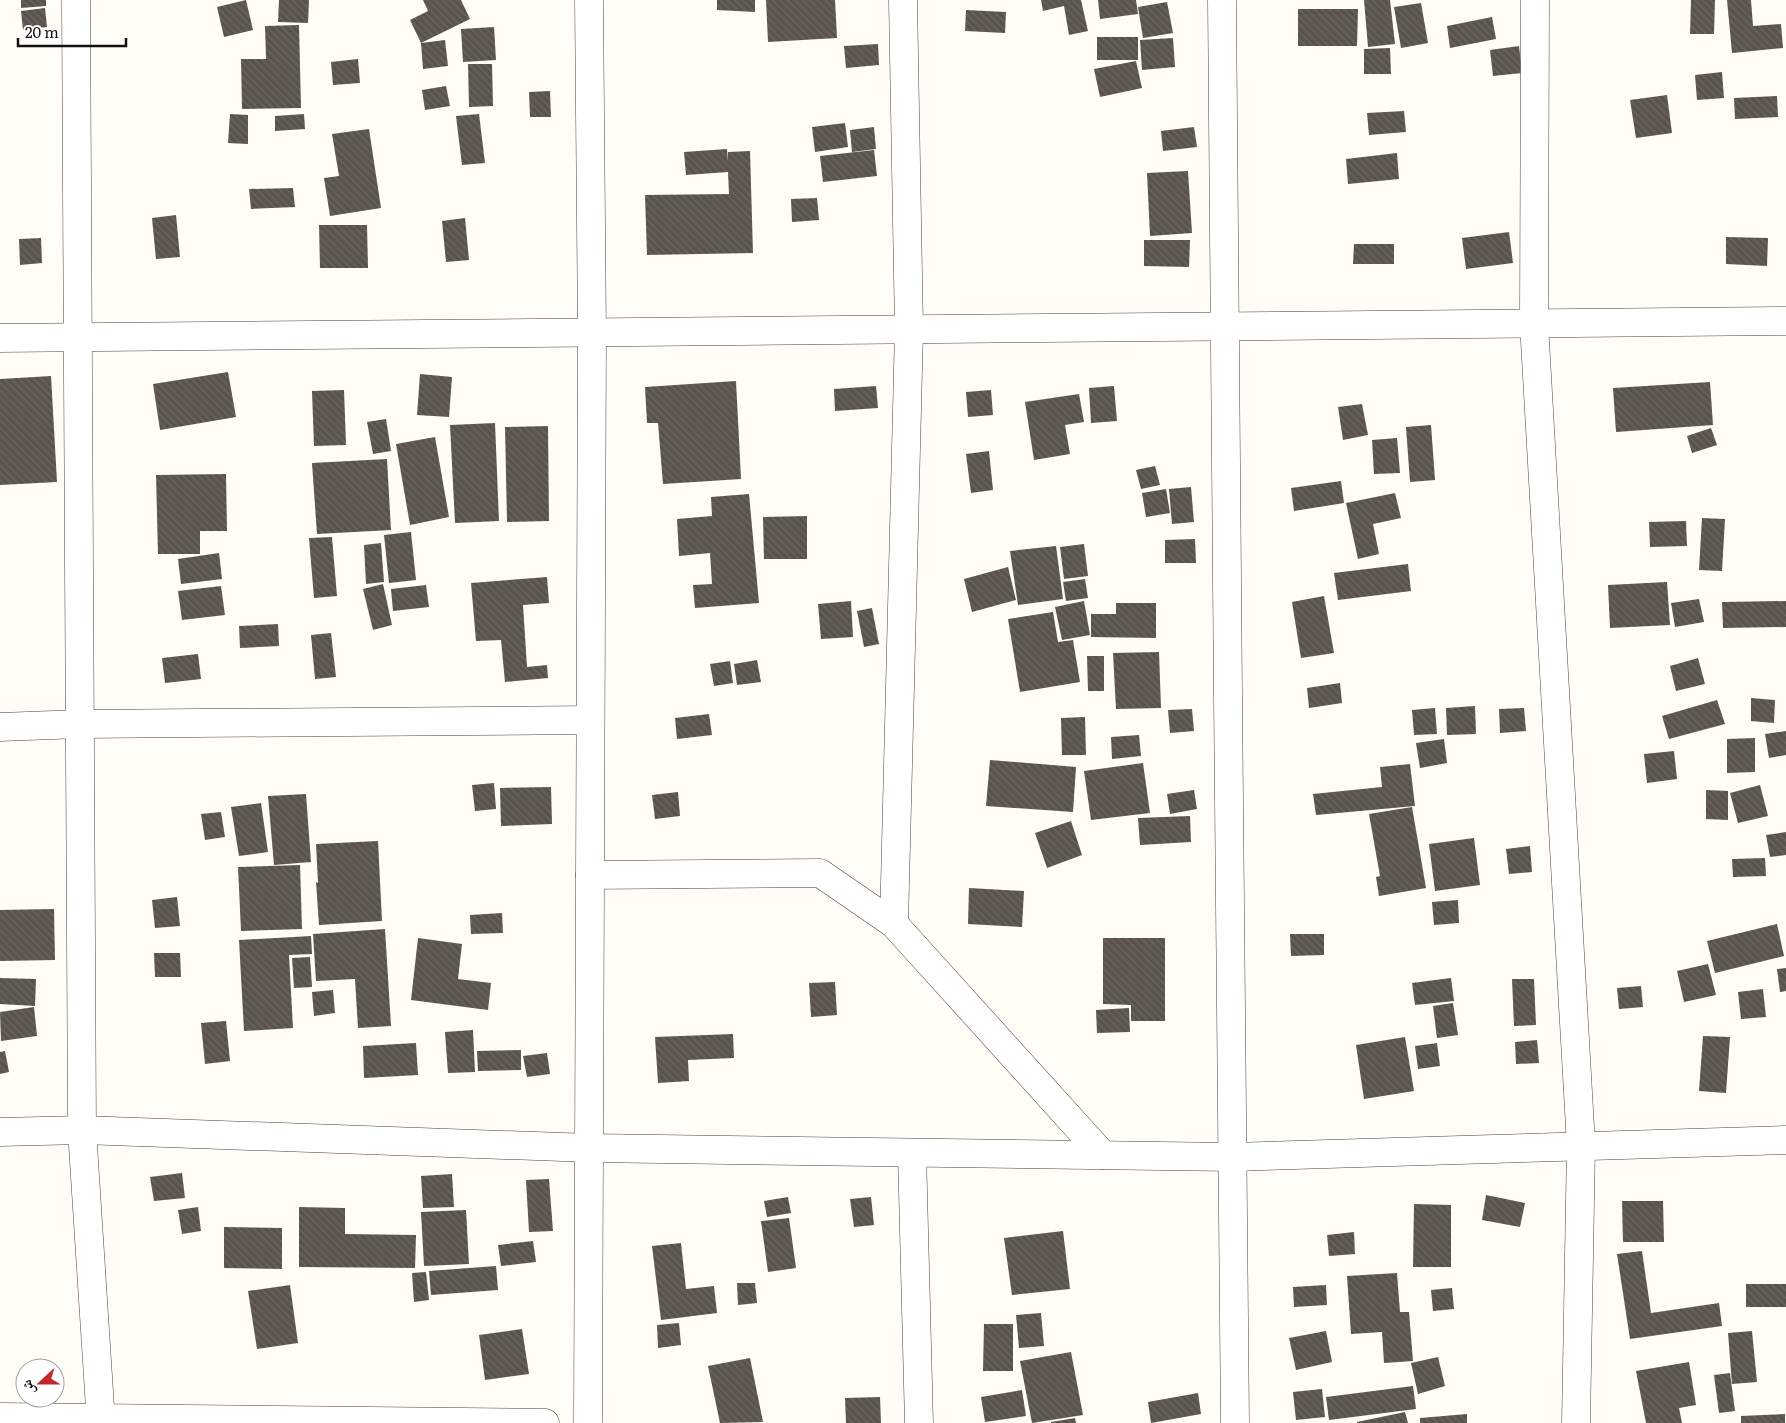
<svg xmlns="http://www.w3.org/2000/svg" width="1786" height="1423" font-family="Literata,'Noto Naskh Arabic',serif">
<defs>
<pattern id="building-back-hatch" width="6" height="6" patternUnits="userSpaceOnUse" patternTransform="scale(1.25)"><rect width="6" height="6" fill="#5a524d"/><path d="M-1 5l2 2M0 0l6 6M5-1l2 2" fill="none" stroke="#6d6662"/></pattern>
</defs>
<rect width="100%" height="100%" fill="#fffdf5"/>
<g fill="url(#building-back-hatch)">
<path d="M21 0H46V6L21 8Z"/>
<path d="M246 0 253 30 224 37 217 7Z"/>
<path d="M279 0H309L308 23 278 22Z"/>
<path d="M423 0H461L470 19 421 43 410 20 428 11Z"/>
<path d="M717 0H755V12L717 10Z"/>
<path d="M766 0H835L837 38 768 42Z"/>
<path d="M1041 0H1081L1088 31 1069 35 1064 6 1043 11Z"/>
<path d="M1098 0H1136L1138 14 1100 19Z"/>
<path d="M1364 0H1390L1395 44 1368 47Z"/>
<path d="M1691 0H1715L1714 34H1690Z"/>
<path d="M1727 0H1751L1753 26 1781 24 1783 48 1732 53Z"/>
<path d="M1167 2 1173 33 1143 38 1138 7Z"/>
<path d="M1421 3 1428 43 1401 48 1394 7Z"/>
<path d="M45 8 47 27 23 30 21 11Z"/>
<path d="M1298 9H1358L1357 46H1298Z"/>
<path d="M966 10 1006 12 1005 33 965 31Z"/>
<path d="M1492 17 1496 39 1450 48 1447 26Z"/>
<path d="M299 25 301 108 242 109 241 59H266L265 26Z"/>
<path d="M494 27 496 60 463 62 461 29Z"/>
<rect x="1097" y="37" width="41" height="23"/>
<path d="M1173 38 1175 67 1142 70 1140 40Z"/>
<path d="M445 40 448 66 423 69 421 43Z"/>
<path d="M878 44 879 65 846 68 844 46Z"/>
<path d="M1519 46 1522 73 1493 76 1490 50Z"/>
<path d="M1390 48 1391 74H1364V49Z"/>
<path d="M358 59 360 83 333 85 331 62Z"/>
<path d="M1136 61 1142 88 1100 97 1094 69Z"/>
<path d="M468 64H492L493 106 469 107Z"/>
<path d="M1722 72 1724 98 1697 100 1695 75Z"/>
<path d="M446 86 450 106 425 110 422 90Z"/>
<path d="M550 91 551 117H530L529 92Z"/>
<path d="M1667 95 1672 133 1636 138 1630 100Z"/>
<path d="M1777 96 1778 117 1735 119 1734 98Z"/>
<path d="M1404 111 1406 132 1369 135 1367 113Z"/>
<path d="M230 114 248 115V144L228 143Z"/>
<path d="M304 114 305 129 275 131V116Z"/>
<path d="M479 114 485 163 462 165 456 116Z"/>
<path d="M845 123 848 147 815 152 812 127Z"/>
<path d="M874 127 876 149 852 152 850 130Z"/>
<path d="M1194 127 1197 147 1163 151 1161 131Z"/>
<path d="M369 129 381 208 330 216 324 178 339 176 332 134Z"/>
<path d="M727 149 728 161V152L750 151 753 253 647 255 645 195 729 194 728 172 686 175 684 152Z"/>
<path d="M874 150 877 176 823 182 820 156Z"/>
<path d="M1397 153 1399 179 1348 184 1346 159Z"/>
<path d="M1188 171 1192 233 1150 236 1147 173Z"/>
<path d="M293 188 295 207 251 209 249 189Z"/>
<path d="M817 198 819 220 792 222 791 199Z"/>
<path d="M176 215 180 257 156 259 152 218Z"/>
<path d="M465 218 469 260 446 262 442 221Z"/>
<path d="M319 225H367L368 268H320Z"/>
<path d="M1509 232 1513 263 1466 269 1462 238Z"/>
<path d="M1726 237 1768 238 1767 266 1726 264Z"/>
<path d="M41 238 42 263 20 265 19 239Z"/>
<path d="M1144 240H1190L1189 267 1144 266Z"/>
<path d="M1354 244H1394V264H1353Z"/>
<path d="M228 372 236 417 160 430 153 384Z"/>
<path d="M420 374 452 377 449 417 417 415Z"/>
<path d="M51 376 57 482 0 485V379Z"/>
<path d="M736 381 741 479 663 484 658 423H647L645 387Z"/>
<path d="M1710 382 1713 425 1616 432 1613 388Z"/>
<path d="M876 386 878 408 835 411 834 389Z"/>
<path d="M1114 386 1117 421 1091 423 1089 388Z"/>
<path d="M344 390 346 445 314 446 312 391Z"/>
<path d="M991 390 993 415 968 417 966 392Z"/>
<path d="M1079 394 1084 422 1065 425 1070 454 1034 460 1025 402Z"/>
<path d="M1362 404 1368 435 1343 440 1338 407Z"/>
<path d="M386 419 391 451 373 454 367 422Z"/>
<path d="M495 423 499 521 455 523 450 425Z"/>
<path d="M1431 425 1435 480 1410 482 1406 427Z"/>
<path d="M548 426 549 521 507 522 505 427Z"/>
<path d="M1711 428 1717 445 1692 453 1687 436Z"/>
<path d="M435 437 449 517 410 525 396 444Z"/>
<path d="M1397 438 1400 473 1374 474 1372 440Z"/>
<path d="M989 451 993 490 971 493 966 454Z"/>
<path d="M387 459 391 530 317 534 312 463Z"/>
<path d="M1155 466 1160 485 1141 489 1136 470Z"/>
<path d="M226 474 227 531H200V554H158L156 475Z"/>
<path d="M1341 481 1344 503 1294 511 1291 488Z"/>
<path d="M1191 487 1194 522 1172 524 1169 489Z"/>
<path d="M1166 489 1170 513 1146 517 1142 493Z"/>
<path d="M1395 493 1401 518 1373 524 1379 554 1358 559 1346 503Z"/>
<path d="M749 494 759 603 695 608 693 585 712 584 710 553 679 556 677 519 712 516 711 497Z"/>
<path d="M807 516V559H764L763 517Z"/>
<path d="M1702 518 1725 519 1722 571 1699 570Z"/>
<path d="M1686 521 1687 546 1650 547 1649 522Z"/>
<path d="M411 532 416 580 389 583 384 535Z"/>
<path d="M332 537 337 596 314 598 309 538Z"/>
<path d="M1195 539 1196 563H1165V540Z"/>
<path d="M381 543 384 582 366 584 364 545Z"/>
<path d="M1084 544 1088 576 1064 579 1060 547Z"/>
<path d="M1056 546 1063 599 1018 605 1010 551Z"/>
<path d="M219 553 222 579 181 584 178 559Z"/>
<path d="M1408 564 1411 591 1338 600 1334 573Z"/>
<path d="M1008 567 1016 600 972 612 964 579Z"/>
<path d="M547 577 549 603 523 605 527 667 547 665 548 678 505 682 501 640 476 641 471 583Z"/>
<path d="M1085 579 1088 598 1066 601 1063 582Z"/>
<path d="M1667 582 1670 625 1610 628 1608 585Z"/>
<path d="M383 584 392 625 373 630 363 589Z"/>
<path d="M426 585 429 607 393 611 391 589Z"/>
<path d="M221 586 225 615 182 620 178 591Z"/>
<path d="M1324 596 1334 653 1301 658 1292 602Z"/>
<path d="M1699 599 1704 622 1675 627 1671 603Z"/>
<path d="M851 601 853 637 821 639 818 604Z"/>
<path d="M1084 601 1090 635 1062 640 1055 607Z"/>
<path d="M1786 601V627L1723 628 1722 602Z"/>
<path d="M1116 603H1156V638L1091 637V614H1116Z"/>
<path d="M872 608 879 644 864 647 857 611Z"/>
<path d="M1053 612 1058 642 1073 640 1080 682 1020 692 1008 619Z"/>
<path d="M278 624 279 646 240 648 239 626Z"/>
<path d="M331 633 336 677 315 679 311 635Z"/>
<path d="M1159 652 1161 708 1116 709 1113 653Z"/>
<path d="M198 654 201 679 165 683 162 658Z"/>
<path d="M1087 656H1104V691H1088Z"/>
<path d="M1698 658 1705 684 1676 691 1670 666Z"/>
<path d="M757 660 761 682 737 685 734 664Z"/>
<path d="M730 661 733 683 714 686 710 664Z"/>
<path d="M1340 683 1342 703 1309 708 1307 688Z"/>
<path d="M1751 698 1775 700 1774 723 1751 721Z"/>
<path d="M1717 700 1725 724 1669 739 1662 716Z"/>
<path d="M1475 706 1476 734 1447 735 1446 708Z"/>
<path d="M1435 708 1437 734 1414 735 1412 710Z"/>
<path d="M1524 708 1526 731 1500 733 1499 709Z"/>
<path d="M1192 709 1194 731 1170 733 1168 710Z"/>
<path d="M709 714 712 735 677 739 675 718Z"/>
<path d="M1085 717 1086 755H1062L1061 718Z"/>
<path d="M1786 731V755L1769 758 1765 734Z"/>
<path d="M1139 735 1141 756 1112 759 1111 737Z"/>
<path d="M1755 738V772L1727 773V739Z"/>
<path d="M1444 739 1447 763 1420 768 1416 743Z"/>
<path d="M1674 751 1677 779 1647 783 1644 754Z"/>
<path d="M990 760 1076 767 1073 812 986 806Z"/>
<path d="M1143 763 1150 813 1091 820 1084 771Z"/>
<path d="M1410 764 1415 806 1316 815 1313 794 1382 787 1380 767Z"/>
<path d="M494 783 496 809 475 811 472 785Z"/>
<path d="M1760 785 1768 816 1738 823 1730 793Z"/>
<path d="M551 787 552 824 501 826 500 788Z"/>
<path d="M1194 790 1197 809 1170 814 1167 794Z"/>
<path d="M1706 790 1728 791V820L1706 819Z"/>
<path d="M678 792 680 816 655 819 652 795Z"/>
<path d="M306 794 311 862 274 865 268 796Z"/>
<path d="M261 803 268 852 239 856 231 807Z"/>
<path d="M1412 807 1426 888 1379 896 1376 877 1380 876 1369 814Z"/>
<path d="M221 812 225 837 205 840 201 814Z"/>
<path d="M1190 816 1191 842 1140 845 1138 818Z"/>
<path d="M1071 821 1082 855 1047 868 1035 833Z"/>
<path d="M1786 832V855L1770 857 1766 835Z"/>
<path d="M1474 838 1480 885 1435 891 1429 844Z"/>
<path d="M378 841 382 921 319 925 316 882 318 883 316 844Z"/>
<path d="M1530 846 1532 872 1509 874 1506 849Z"/>
<path d="M1765 858 1766 876 1733 877 1732 859Z"/>
<path d="M300 865 302 929 241 931 238 867Z"/>
<path d="M969 888 1024 891 1022 927 968 924Z"/>
<path d="M177 897 180 926 155 928 152 900Z"/>
<path d="M1458 900 1459 923 1434 925 1432 902Z"/>
<path d="M54 909 55 960 0 961V910Z"/>
<path d="M502 913 503 933 471 934 470 915Z"/>
<path d="M1777 924 1784 956 1715 973 1707 941Z"/>
<path d="M385 929 391 1026 358 1028 355 979 316 981 313 934Z"/>
<path d="M1290 934H1324V955L1291 956Z"/>
<path d="M311 936 312 954 289 955 293 1028 244 1031 239 940Z"/>
<path d="M418 938 462 944 458 979 491 983 488 1010 411 1000Z"/>
<path d="M1103 938H1165V1021H1131V1005L1103 1004Z"/>
<path d="M154 953H180L181 977H155Z"/>
<path d="M310 957 312 987 294 988 292 958Z"/>
<path d="M1708 964 1716 995 1684 1002 1677 971Z"/>
<path d="M1786 968V991L1780 992 1777 969Z"/>
<path d="M0 978 36 979 35 1006 0 1004Z"/>
<path d="M1451 978 1454 1001 1415 1005 1412 983Z"/>
<path d="M1512 979H1534L1536 1025 1514 1026Z"/>
<path d="M835 982 837 1015 811 1017 809 983Z"/>
<path d="M1641 986 1643 1007 1619 1009 1617 988Z"/>
<path d="M1763 989 1766 1017 1741 1019 1738 992Z"/>
<path d="M333 990 335 1013 314 1016 312 992Z"/>
<path d="M1453 1003 1458 1035 1437 1038 1433 1006Z"/>
<path d="M34 1007 37 1036 1 1041 0 1012Z"/>
<path d="M1129 1008 1130 1032 1097 1033 1096 1010Z"/>
<path d="M226 1021 230 1061 205 1064 201 1023Z"/>
<path d="M473 1030 475 1072 448 1073 445 1032Z"/>
<path d="M733 1034 734 1058 688 1060 689 1081 658 1083 655 1037Z"/>
<path d="M1703 1036 1730 1037 1726 1093 1699 1091Z"/>
<path d="M1405 1037 1414 1091 1364 1099 1356 1045Z"/>
<path d="M1537 1040 1539 1063 1516 1064 1515 1042Z"/>
<path d="M416 1043 418 1075 364 1078 363 1046Z"/>
<path d="M1437 1043 1440 1066 1418 1069 1415 1046Z"/>
<path d="M521 1050V1070L478 1071 477 1051Z"/>
<path d="M5 1051 9 1072 0 1074V1052Z"/>
<path d="M547 1053 550 1074 527 1077 523 1056Z"/>
<path d="M182 1173 185 1198 154 1201 150 1177Z"/>
<path d="M452 1174 454 1207 423 1208 421 1176Z"/>
<path d="M549 1179 553 1231 529 1232 526 1180Z"/>
<path d="M1486 1195 1525 1203 1520 1227 1482 1220Z"/>
<path d="M788 1197 791 1213 767 1217 764 1201Z"/>
<path d="M871 1197 874 1225 854 1227 850 1199Z"/>
<path d="M1622 1201H1663L1664 1242H1623Z"/>
<path d="M1414 1204 1451 1205V1267H1413Z"/>
<path d="M198 1207 201 1231 182 1234 178 1210Z"/>
<path d="M299 1207 345 1208V1234L416 1235 415 1268 299 1267Z"/>
<path d="M466 1210 469 1264 424 1266 421 1212Z"/>
<path d="M789 1218 796 1268 768 1272 761 1221Z"/>
<path d="M224 1227 282 1228V1269L224 1268Z"/>
<path d="M1063 1231 1070 1289 1012 1295 1004 1238Z"/>
<path d="M1354 1232 1355 1254 1329 1256 1327 1235Z"/>
<path d="M533 1241 536 1262 501 1266 498 1245Z"/>
<path d="M681 1243 686 1289 714 1286 717 1313 661 1320 652 1246Z"/>
<path d="M1642 1251 1651 1313 1719 1303 1722 1326 1630 1339 1617 1254Z"/>
<path d="M496 1266 498 1290 431 1295 429 1271Z"/>
<path d="M426 1272 429 1300 414 1302 412 1273Z"/>
<path d="M1397 1273 1400 1312H1409L1413 1361 1384 1363 1382 1332 1351 1334 1347 1276Z"/>
<path d="M737 1283H755L757 1303 738 1305Z"/>
<rect x="1746" y="1284" width="40" height="23"/>
<path d="M290 1285 298 1343 257 1349 248 1291Z"/>
<path d="M1326 1285 1327 1305 1294 1307 1293 1287Z"/>
<path d="M1452 1288 1454 1309 1433 1311 1431 1290Z"/>
<path d="M1041 1313 1044 1346 1019 1348 1016 1315Z"/>
<path d="M679 1323 681 1345 658 1348 657 1325Z"/>
<path d="M984 1324H1013V1371H983Z"/>
<path d="M522 1329 529 1374 485 1380 479 1335Z"/>
<path d="M1326 1331 1332 1362 1296 1370 1289 1338Z"/>
<path d="M1752 1331 1757 1382 1732 1384 1728 1333Z"/>
<path d="M1071 1352 1083 1415 1032 1423 1020 1361Z"/>
<path d="M1438 1357 1445 1386 1418 1394 1411 1363Z"/>
<path d="M750 1358 763 1422 720 1423 708 1366Z"/>
<path d="M1689 1362 1696 1405 1679 1408 1682 1423H1646L1636 1371Z"/>
<path d="M1730 1373 1735 1411 1719 1413 1714 1375Z"/>
<path d="M1413 1386 1416 1409 1329 1420 1326 1397Z"/>
<path d="M1322 1389 1325 1417 1296 1420 1293 1392Z"/>
<path d="M1022 1390 1026 1416 985 1422 981 1397Z"/>
<path d="M1198 1393 1201 1414 1151 1423 1148 1402Z"/>
<path d="M880 1397 881 1423H846L845 1398Z"/>
<path d="M1405 1412 1408 1423H1357V1422Z"/>
<path d="M1467 1414V1423H1420V1418Z"/>
<path d="M1785 1414V1423H1741V1416Z"/>
<path d="M1075 1418 1076 1423H1051V1422Z"/>
</g>
<g fill="none" stroke-linecap="round" stroke-linejoin="round">
<defs>
<g id="minor">
<path d="M76 0 82 1130 101 1423"/>
<path d="M1222 0C1223 474 1233 949 1235 1423"/>
<path d="M1535 0 1534 323 1581 1145 1576 1423"/>
<path d="M0 338 1786 321"/>
<path d="M0 727 80 724 590 720"/>
<path d="M590 875 820 873 894 924 1103 1155"/>
<path d="M894 924 909 330 903 0"/>
<path d="M0 1132 82 1130 590 1148 1233 1157 1786 1140"/>
<path d="M912 1153 919 1423"/>
<path d="M0 1417 545 1423"/>
<path d="M588 1423 592 333 589 0"/>
</g>
</defs>
<use href="#minor" stroke="#444" stroke-width="29"/>
<use href="#minor" stroke="#fff" stroke-width="28"/>
</g>
<g transform="translate(40 1383) rotate(249)"><circle r="24" fill="#ffffff" stroke="#a0a0a0"/>
<path d="M0-4L9 19L0 12L-9 19Z" fill="#c4262e"/>
<text y="-8" font-size="14" font-weight="bold" text-anchor="middle" fill="#111111">ش</text>
</g>
<path d="M18 38v8h108v-8" fill="none" stroke="#111111" stroke-width="2.5"/>
<text x="25" y="38" font-size="15" fill="#111111" stroke="#ffffff" stroke-width="4" paint-order="stroke">20 m</text>
</svg>
